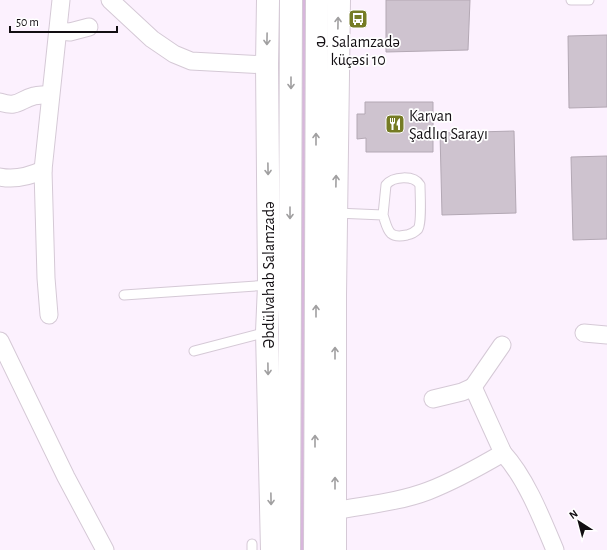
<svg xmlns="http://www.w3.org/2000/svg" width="607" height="550" font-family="'Alegreya Sans',sans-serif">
<rect width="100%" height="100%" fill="#fcf1fe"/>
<path fill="#d8b6dc" d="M301 0H307L305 550H301Z"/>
<g fill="#cec3cf" stroke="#b3a8b4">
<path d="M386 0H470L468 50 386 52Z"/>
<path d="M607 35V107L569 108 568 36Z"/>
<path d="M365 102H433V152H366V138L357 139V114H365Z"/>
<path d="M514 131 516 213 442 215 440 133Z"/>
<path d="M607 156V239L573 240 571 157Z"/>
</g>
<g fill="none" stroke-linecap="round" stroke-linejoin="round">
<defs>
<g id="service">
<path d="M571 0H589"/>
<path d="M336 213 383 215 386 185C393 176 414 175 420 185 420 194 422 223 418 229 415 232 411 234 407 235 388 239 388 230 383 215"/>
<path d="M124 295 269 285"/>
<path d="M194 351 267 332"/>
<path d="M252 550V544"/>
</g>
<g id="minor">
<path d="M110 0 152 39 174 54 191 61 267 65"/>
<path d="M58 31 70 32 89 27"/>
<path d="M0 102C18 108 19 100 34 96 39 95 45 95 50 94"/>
<path d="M0 177C15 180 30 176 43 170"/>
<path d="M49 315 46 278 43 170 61 0"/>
<path d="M584 333 607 335"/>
<path d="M0 341 66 477 105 550"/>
<path d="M473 387 502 345"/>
<path d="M503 453C526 478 542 519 555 550"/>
<path d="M335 511C366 505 399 502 428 491 454 481 479 467 503 453L473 387 462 392 433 399"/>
</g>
<g id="secondary">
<path d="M268 0 267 65 269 285 267 332 272 550"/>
<path d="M335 550V296L339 0"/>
</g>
<g id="primary">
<path d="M289 550 291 0"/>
<path d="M315 550 317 0"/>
</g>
</defs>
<use href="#service" stroke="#d5c9d6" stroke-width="11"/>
<use href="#minor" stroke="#d5c9d6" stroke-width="19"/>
<use href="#secondary" stroke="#d5c9d6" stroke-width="24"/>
<use href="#primary" stroke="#d5c9d6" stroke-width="24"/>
<use href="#service" stroke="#fff" stroke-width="9"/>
<use href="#minor" stroke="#fff" stroke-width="17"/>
<use href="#secondary" stroke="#fff" stroke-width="22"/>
<use href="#primary" stroke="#fff" stroke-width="22"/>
</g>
<defs><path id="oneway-shaft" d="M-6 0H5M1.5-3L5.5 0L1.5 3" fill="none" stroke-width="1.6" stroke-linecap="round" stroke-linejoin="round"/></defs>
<g stroke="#a09fa0">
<use href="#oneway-shaft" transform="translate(338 23) rotate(-89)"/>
<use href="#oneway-shaft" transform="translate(267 39) rotate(91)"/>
<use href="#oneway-shaft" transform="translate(291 83) rotate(90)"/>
<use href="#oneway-shaft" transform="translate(316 139) rotate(-90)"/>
<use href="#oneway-shaft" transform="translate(268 169) rotate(89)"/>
<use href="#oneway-shaft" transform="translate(336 181) rotate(-89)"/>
<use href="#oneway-shaft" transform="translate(290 213) rotate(90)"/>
<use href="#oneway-shaft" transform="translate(316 311) rotate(-90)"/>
<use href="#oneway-shaft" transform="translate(335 353) rotate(-90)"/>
<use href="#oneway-shaft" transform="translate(268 369) rotate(89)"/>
<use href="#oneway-shaft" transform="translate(315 441) rotate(-90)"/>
<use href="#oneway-shaft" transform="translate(335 483) rotate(-90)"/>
<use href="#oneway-shaft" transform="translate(271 499) rotate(89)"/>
</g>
<defs>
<symbol id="bus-square" viewBox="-11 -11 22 22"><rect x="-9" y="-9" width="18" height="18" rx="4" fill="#757b24" stroke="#fff"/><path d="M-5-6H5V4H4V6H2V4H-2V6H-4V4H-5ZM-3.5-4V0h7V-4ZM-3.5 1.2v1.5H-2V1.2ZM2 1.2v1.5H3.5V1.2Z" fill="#fff"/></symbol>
<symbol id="restaurant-square" viewBox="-11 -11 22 22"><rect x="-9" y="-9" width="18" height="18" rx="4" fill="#757b24" stroke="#fff"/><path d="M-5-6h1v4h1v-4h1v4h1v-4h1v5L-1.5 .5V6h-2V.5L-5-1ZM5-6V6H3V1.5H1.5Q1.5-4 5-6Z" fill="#fff"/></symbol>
</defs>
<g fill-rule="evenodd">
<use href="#bus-square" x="347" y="8" width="22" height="22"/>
<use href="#restaurant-square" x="384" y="113" width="22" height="22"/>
</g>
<g text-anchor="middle" stroke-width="3.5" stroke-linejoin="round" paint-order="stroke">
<g font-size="16" fill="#120e12" stroke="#fff">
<text x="358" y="47">Ə. Salamzadə<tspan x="358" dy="18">küçəsi 10</tspan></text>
<text x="409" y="121" text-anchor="start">Karvan<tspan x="409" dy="18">Şadlıq Sarayı</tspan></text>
</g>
<g font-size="16" fill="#120e12" stroke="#fff">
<text transform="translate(268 275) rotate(-90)" y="6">Əbdülvahab Salamzadə</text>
</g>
</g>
<g transform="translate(579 522) rotate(324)" stroke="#ffffff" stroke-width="3" paint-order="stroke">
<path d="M0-3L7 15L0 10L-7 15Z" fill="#120e12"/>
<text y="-6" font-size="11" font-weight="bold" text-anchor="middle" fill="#120e12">N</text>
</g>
<path d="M10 26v6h107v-6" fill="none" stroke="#120e12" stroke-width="2"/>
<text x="16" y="26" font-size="12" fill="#120e12" stroke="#ffffff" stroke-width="3" paint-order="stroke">50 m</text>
</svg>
